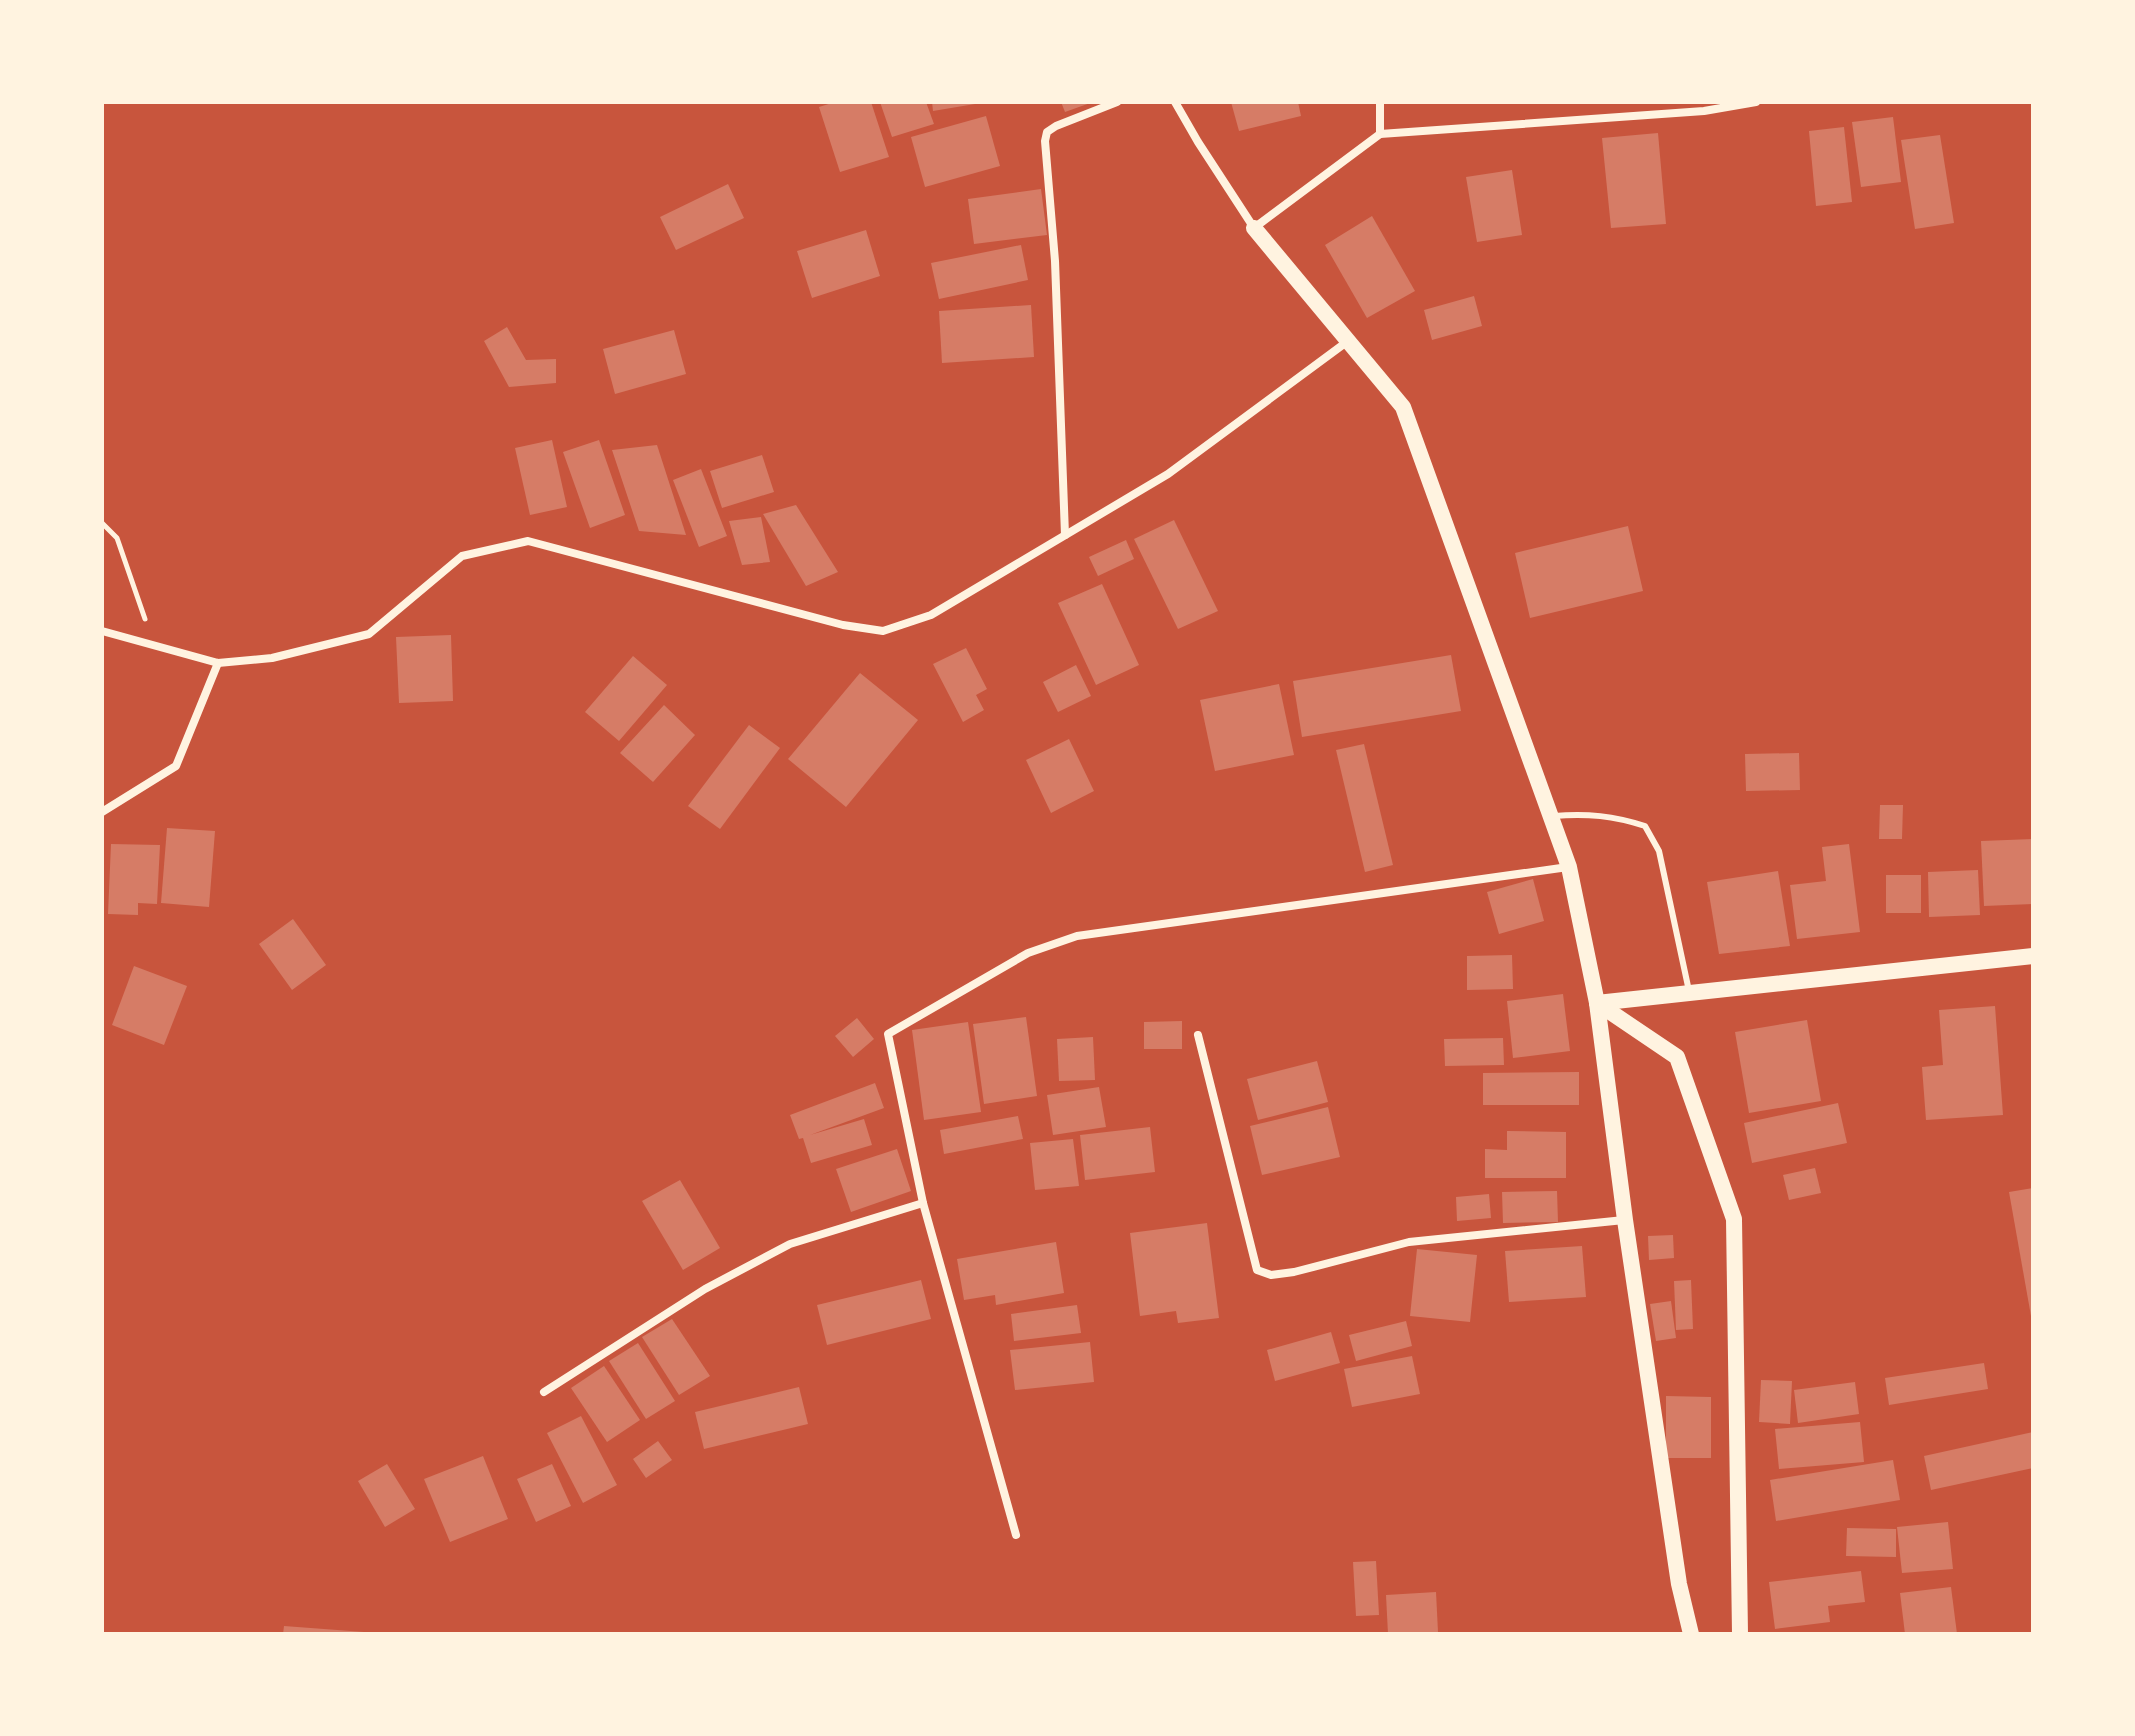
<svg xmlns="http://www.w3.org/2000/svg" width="2135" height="1736" font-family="'DejaVu Sans',sans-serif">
<rect width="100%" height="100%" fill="#c8553d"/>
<g fill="#d67c66">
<path d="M835 102H871L889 157 840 172 819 107Z"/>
<path d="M880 102H926L934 124 892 137Z"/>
<path d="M932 102H975V104L933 111Z"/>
<path d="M1061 102H1093L1065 112Z"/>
<path d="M1231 102H1298L1301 116 1239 131Z"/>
<path d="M986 116 1000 166 925 187 911 137Z"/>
<path d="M1893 117 1901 182 1861 187 1852 122Z"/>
<path d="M1844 127 1852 202 1816 206 1809 131Z"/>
<path d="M1658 133 1666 224 1611 228 1602 138Z"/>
<path d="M1940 135 1954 223 1915 229 1901 140Z"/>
<path d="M1512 170 1522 235 1477 242 1466 177Z"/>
<path d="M728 184 744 218 676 250 660 217Z"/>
<path d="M1041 189 1047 235 974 244 968 199Z"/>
<path d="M1372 216 1415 291 1367 318 1325 245Z"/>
<path d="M866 230 880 276 812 298 797 251Z"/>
<path d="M1021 245 1028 280 939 299 931 263Z"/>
<path d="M1474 296 1482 326 1432 340 1424 310Z"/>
<path d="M1031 305 1034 357 942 363 939 311Z"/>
<path d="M507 327 526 360 556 359V383L509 387 484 341Z"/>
<path d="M674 330 686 374 615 394 603 349Z"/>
<path d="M552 440 567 507 530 515 515 448Z"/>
<path d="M599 440 625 515 590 528 563 452Z"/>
<path d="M657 445 686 535 639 531 612 450Z"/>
<path d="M762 455 774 492 722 508 710 471Z"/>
<path d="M701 469 727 536 699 547 673 480Z"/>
<path d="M796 505 838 572 806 586 763 514Z"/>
<path d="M761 517 770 562 742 565 729 521Z"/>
<path d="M1174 520 1218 611 1178 629 1134 539Z"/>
<path d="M1628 526 1643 591 1530 618 1515 553Z"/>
<path d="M1126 540 1134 559 1098 576 1089 557Z"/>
<path d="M1102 584 1139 665 1096 685 1058 603Z"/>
<path d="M451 635 453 701 399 703 396 637Z"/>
<path d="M966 648 987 689 976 695 984 710 963 722 933 664Z"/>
<path d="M1451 655 1461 711 1302 737 1293 681Z"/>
<path d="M633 656 667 685 619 741 585 712Z"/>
<path d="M1076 665 1091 696 1058 712 1043 682Z"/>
<path d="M860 673 918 720 846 807 788 759Z"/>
<path d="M1279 684 1294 755 1215 771 1200 700Z"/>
<path d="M664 705 695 735 653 782 620 753Z"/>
<path d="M749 725 780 748 720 829 688 806Z"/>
<path d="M1069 739 1094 791 1051 813 1026 760Z"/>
<path d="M1364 744 1393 865 1365 872 1336 750Z"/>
<path d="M1799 753 1800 790 1746 791 1745 754Z"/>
<path d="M1880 805H1903L1902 839H1879Z"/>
<path d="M167 828 215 831 209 907 161 903Z"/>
<path d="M2033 839V904L1984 906 1981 841Z"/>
<path d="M111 844 160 845 157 904 138 903V915L108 914Z"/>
<path d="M1849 844 1860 932 1797 939 1790 885 1826 881 1822 847Z"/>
<path d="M1978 870 1980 915 1929 917 1928 872Z"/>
<path d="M1778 871 1790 946 1719 954 1707 882Z"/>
<rect x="1886" y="875" width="35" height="38"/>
<path d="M1533 879 1544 921 1499 934 1487 892Z"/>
<path d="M293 919 326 965 292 990 259 944Z"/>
<path d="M1512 955 1513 989 1467 990V956Z"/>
<path d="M134 966 187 986 164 1045 112 1025Z"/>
<path d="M1563 994 1570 1051 1513 1058 1507 1001Z"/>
<path d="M1995 1006 2003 1115 1926 1120 1922 1067 1943 1065 1939 1010Z"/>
<path d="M1026 1017 1037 1096 984 1104 973 1024Z"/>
<path d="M857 1018 874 1039 853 1057 835 1036Z"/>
<path d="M1807 1020 1821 1101 1749 1113 1735 1032Z"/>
<path d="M1182 1021V1049H1144V1022Z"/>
<path d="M968 1022 981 1112 924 1120 912 1030Z"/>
<path d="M1093 1037 1095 1080 1059 1081 1057 1039Z"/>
<path d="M1503 1038 1504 1065 1445 1066 1444 1039Z"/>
<path d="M1317 1061 1328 1102 1258 1120 1247 1079Z"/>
<path d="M1579 1072V1105H1483V1073Z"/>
<path d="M875 1083 884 1108 810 1135 864 1119 872 1145 811 1163 803 1138 799 1139 790 1115Z"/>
<path d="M1099 1087 1106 1127 1053 1135 1047 1095Z"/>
<path d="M1838 1103 1847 1143 1752 1163 1744 1123Z"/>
<path d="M1328 1107 1340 1157 1262 1175 1250 1126Z"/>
<path d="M1018 1116 1023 1139 944 1154 940 1130Z"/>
<path d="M1150 1127 1155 1172 1085 1180 1080 1135Z"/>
<path d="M1507 1131 1566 1132V1178H1485V1149L1507 1150Z"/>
<path d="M1073 1139 1079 1186 1035 1190 1030 1143Z"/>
<path d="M897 1149 911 1191 851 1212 836 1169Z"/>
<path d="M1815 1168 1821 1193 1789 1200 1783 1175Z"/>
<path d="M680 1180 720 1248 683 1270 642 1201Z"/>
<path d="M2033 1188V1316H2031L2009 1192Z"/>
<path d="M1557 1191 1558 1222 1503 1223 1502 1192Z"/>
<path d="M1489 1194 1491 1218 1457 1221 1456 1197Z"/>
<path d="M1207 1223 1219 1318 1178 1323 1176 1311 1140 1316 1130 1233Z"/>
<path d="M1673 1235 1674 1258 1649 1260 1648 1236Z"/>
<path d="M1056 1242 1064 1293 996 1305 995 1295 964 1300 957 1259Z"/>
<path d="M1582 1246 1586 1297 1509 1302 1505 1251Z"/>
<path d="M1417 1249 1477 1255 1470 1322 1410 1316Z"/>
<path d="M921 1280 931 1319 827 1345 817 1305Z"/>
<path d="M1691 1280 1693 1329 1676 1330 1674 1281Z"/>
<path d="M1671 1301 1676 1338 1656 1341 1650 1304Z"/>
<path d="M1077 1305 1081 1333 1014 1341 1011 1314Z"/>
<path d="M672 1319 710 1376 679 1395 642 1337Z"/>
<path d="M1406 1321 1412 1346 1356 1361 1349 1335Z"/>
<path d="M1331 1332 1340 1363 1275 1381 1267 1350Z"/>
<path d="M1090 1342 1094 1382 1015 1390 1010 1350Z"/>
<path d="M638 1343 675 1401 646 1419 609 1361Z"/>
<path d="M1412 1356 1420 1394 1352 1407 1344 1369Z"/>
<path d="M1984 1363 1988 1389 1889 1405 1885 1378Z"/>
<path d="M604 1366 640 1420 607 1442 571 1388Z"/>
<path d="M1761 1380 1792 1381 1790 1424 1759 1422Z"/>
<path d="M1855 1382 1859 1414 1798 1423 1794 1390Z"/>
<path d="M799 1387 808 1424 704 1449 695 1412Z"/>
<path d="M1666 1396 1711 1397V1458H1666Z"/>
<path d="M581 1416 617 1485 583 1503 547 1433Z"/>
<path d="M1860 1422 1864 1462 1779 1469 1775 1429Z"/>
<path d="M2033 1432V1468L1931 1490 1924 1456Z"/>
<path d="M658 1441 672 1460 646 1478 633 1459Z"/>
<path d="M483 1456 508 1519 450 1542 424 1479Z"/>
<path d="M1893 1460 1900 1500 1776 1521 1770 1480Z"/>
<path d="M387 1464 415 1509 385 1527 358 1481Z"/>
<path d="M552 1464 571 1506 536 1522 517 1479Z"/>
<path d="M1948 1522 1953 1569 1902 1573 1897 1527Z"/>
<path d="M1847 1528 1896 1529V1557L1846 1556Z"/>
<path d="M1376 1561 1379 1615 1356 1616 1353 1562Z"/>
<path d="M1861 1571 1865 1602 1828 1606 1830 1622 1775 1629 1769 1582Z"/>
<path d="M1951 1587 1957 1634H1905L1900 1593Z"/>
<path d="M1436 1592 1438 1632 1388 1634 1386 1595Z"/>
<path d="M284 1626 364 1632V1634H283Z"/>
</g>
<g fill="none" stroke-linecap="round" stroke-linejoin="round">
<path stroke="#fff3e0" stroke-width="5" d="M102 523 117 538 145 619"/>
<path stroke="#fff3e0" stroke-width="6" d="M1554 816C1587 813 1614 816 1645 826L1659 851 1689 991"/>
<g stroke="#fff3e0" stroke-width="8">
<path d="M1175 102 1198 142 1254 228 1380 134V102"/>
<path d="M1380 134 1704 111 1756 102"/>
<path d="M1065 535 1055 261 1045 141 1047 132 1056 126 1117 102"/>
<path d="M102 631 218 663 272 658 369 634 462 556 528 541 843 625 883 631 931 615 1168 474 1348 341"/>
<path d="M102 812 176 766 218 663"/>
<path d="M1198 1035 1257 1270 1271 1275 1294 1272 1409 1242 1624 1220"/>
<path d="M544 1392 705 1289 790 1244 923 1203"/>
<path d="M1016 1535 923 1203 888 1034 1028 953 1077 936 1568 867"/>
</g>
<g stroke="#fff3e0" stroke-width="16">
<path d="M1254 228 1403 407 1569 867 1597 1003 1625 1220 1679 1584 1691 1634"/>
<path d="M1597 1003 1677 1057 1734 1219 1740 1634"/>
<path d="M1597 1003 2033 956"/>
</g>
</g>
<rect width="2135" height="1736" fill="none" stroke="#fff3e0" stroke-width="208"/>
</svg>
